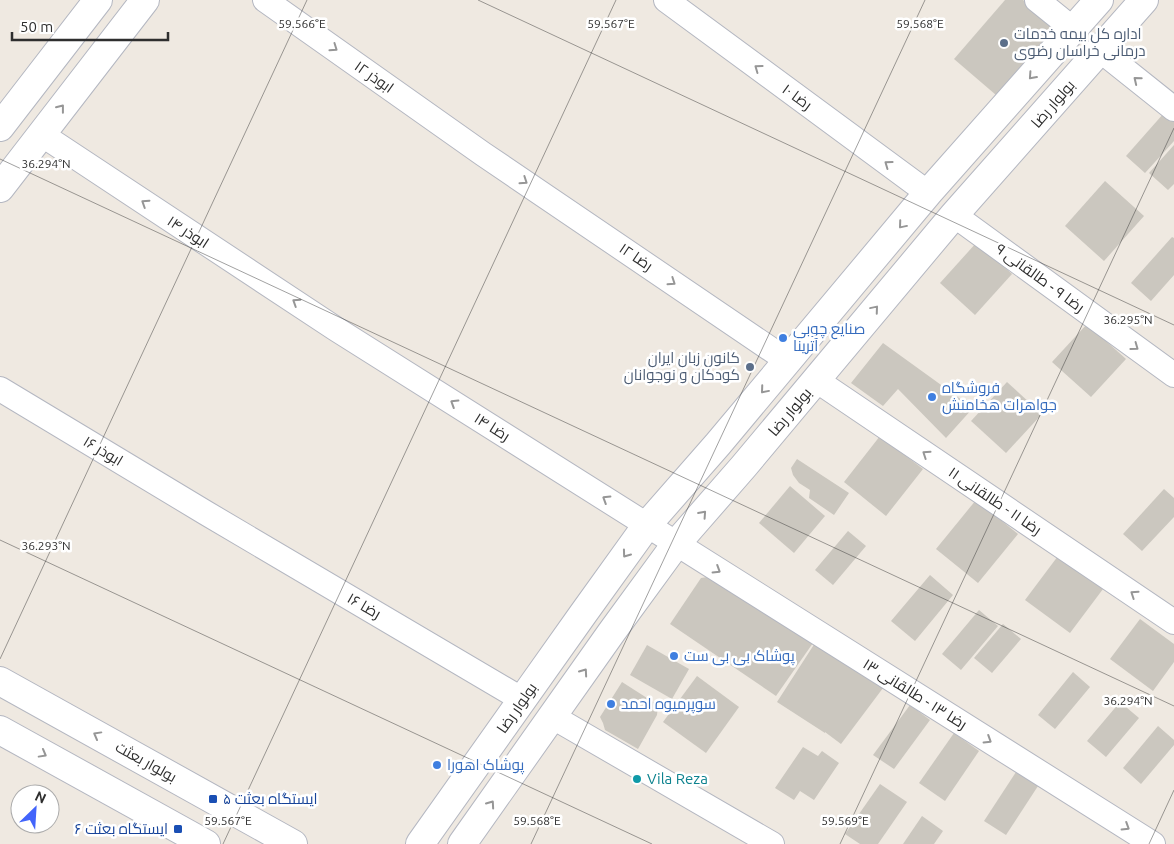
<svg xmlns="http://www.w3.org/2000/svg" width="1174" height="844" font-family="Ubuntu,Cairo,sans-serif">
<rect width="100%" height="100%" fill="#efe9e1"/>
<g fill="#cbc7bf">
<path d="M1005 0H1023L1055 27 996 95 954 59Z"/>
<path d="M1164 113 1174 122V141L1145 173 1126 156Z"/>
<path d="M1174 145V184L1168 190 1149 173Z"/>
<path d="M1105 181 1144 216 1104 261 1065 226Z"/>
<path d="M1172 237 1174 238V275L1151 301 1131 283Z"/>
<path d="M977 242 1012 274 975 315 940 283Z"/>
<path d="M1087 324 1126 359 1091 397 1052 362Z"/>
<path d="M883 343 973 408 946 438 898 389 883 406 851 383Z"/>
<path d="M1007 382 1042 414 1006 453 971 421Z"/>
<path d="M880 436 923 469 886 516 844 482Z"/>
<path d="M797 459 849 493 834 515 809 498 810 490 799 483 793 475 791 468Z"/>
<path d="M790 486 825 516 794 553 759 523Z"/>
<path d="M1164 489 1174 498V517L1142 551 1123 534Z"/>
<path d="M976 500 1018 534 978 583 936 549Z"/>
<path d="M848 531 866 546 833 585 815 570Z"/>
<path d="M1058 556 1103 589 1070 633 1025 600Z"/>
<path d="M930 575 953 595 915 641 891 621Z"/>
<path d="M714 576 813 643 776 696 670 624 701 578Z"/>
<path d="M979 610 998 626 961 670 942 654Z"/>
<path d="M1140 619 1174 644V662L1153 691 1110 659Z"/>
<path d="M1003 624 1021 639 992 673 974 658Z"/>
<path d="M815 643 859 671 883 688 841 744 825 732V733L777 702Z"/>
<path d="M647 645 689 669 672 699 630 675Z"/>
<path d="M1073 672 1090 687 1055 729 1038 715Z"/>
<path d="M697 676 739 707 706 753 663 722Z"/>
<path d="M622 682 658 705 657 715 638 749 605 730 603 723 600 717Z"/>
<path d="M1120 702 1139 718 1106 757 1087 741Z"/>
<path d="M910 705 930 720 894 769 873 755Z"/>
<path d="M1158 726 1174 740V745L1141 784 1123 768Z"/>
<path d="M954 733 979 751 945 801 919 783Z"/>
<path d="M803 747 818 756 822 751 839 763 814 800 800 791 794 800 775 788Z"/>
<path d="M1016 772 1038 786 1006 835 984 821Z"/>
<path d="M880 784 907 802 878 844H860L845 834Z"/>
<path d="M922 816 943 831 934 844H903Z"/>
</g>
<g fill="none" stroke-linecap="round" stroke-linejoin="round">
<defs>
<g id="street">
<path d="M265 0 483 154 788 361"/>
<path d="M666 0 928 193"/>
<path d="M1037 0 1073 29"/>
<path d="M1100 50 1174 109"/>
<path d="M41 134 336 329 1153 844"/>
<path d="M954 215 1174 375"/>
<path d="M816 380 1174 622"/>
<path d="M0 389 206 513 523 700"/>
<path d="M553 717 772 844"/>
</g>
<g id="secondary">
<path d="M0 127 98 0"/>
<path d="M0 188 145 0"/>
<path d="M0 681 293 844"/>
<path d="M0 730 206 844"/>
<path d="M420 844 583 614 647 525 718 444 928 193 1099 0"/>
<path d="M462 844 611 633 676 544 744 466 954 215 1144 0"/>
</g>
</defs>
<use href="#street" stroke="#b4b7c1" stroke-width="26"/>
<use href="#secondary" stroke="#b4b7c1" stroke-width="30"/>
<use href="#street" stroke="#fff" stroke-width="24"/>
<use href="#secondary" stroke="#fff" stroke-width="28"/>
</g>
<defs><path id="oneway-chevron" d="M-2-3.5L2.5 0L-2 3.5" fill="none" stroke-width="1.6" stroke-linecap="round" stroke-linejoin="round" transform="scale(1.25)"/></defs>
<g stroke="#969696">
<use href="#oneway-chevron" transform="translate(334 48) rotate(35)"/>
<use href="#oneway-chevron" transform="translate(758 68) rotate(-144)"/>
<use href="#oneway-chevron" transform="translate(1032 76) rotate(132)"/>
<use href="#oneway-chevron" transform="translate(1137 80) rotate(-141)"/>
<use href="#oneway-chevron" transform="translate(61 108) rotate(-52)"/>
<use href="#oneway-chevron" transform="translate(888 164) rotate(-144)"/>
<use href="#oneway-chevron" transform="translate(524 181) rotate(34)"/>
<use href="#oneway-chevron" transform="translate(145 203) rotate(-147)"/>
<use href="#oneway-chevron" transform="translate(902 225) rotate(130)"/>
<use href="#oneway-chevron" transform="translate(672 282) rotate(34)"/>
<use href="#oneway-chevron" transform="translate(296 302) rotate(-147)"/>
<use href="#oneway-chevron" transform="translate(875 309) rotate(-50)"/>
<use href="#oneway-chevron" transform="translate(1135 347) rotate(36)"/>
<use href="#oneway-chevron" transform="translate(764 390) rotate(130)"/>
<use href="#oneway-chevron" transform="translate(454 403) rotate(-148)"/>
<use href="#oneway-chevron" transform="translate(926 454) rotate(-146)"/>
<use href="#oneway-chevron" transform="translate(606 499) rotate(-148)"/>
<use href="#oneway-chevron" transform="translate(703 514) rotate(-48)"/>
<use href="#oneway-chevron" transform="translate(626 554) rotate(126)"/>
<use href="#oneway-chevron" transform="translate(717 570) rotate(32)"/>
<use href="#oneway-chevron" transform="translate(1134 594) rotate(-146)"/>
<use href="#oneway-chevron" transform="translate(584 672) rotate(-55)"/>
<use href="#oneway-chevron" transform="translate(97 735) rotate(-151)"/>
<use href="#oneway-chevron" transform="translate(988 740) rotate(32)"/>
<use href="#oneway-chevron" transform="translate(43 754) rotate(29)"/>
<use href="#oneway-chevron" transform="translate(491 804) rotate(-55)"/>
<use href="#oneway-chevron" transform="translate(1126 827) rotate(32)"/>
</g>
<path fill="none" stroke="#2e2e2e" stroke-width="1" stroke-opacity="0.45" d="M478 0 1174 325M0 159 1174 706M0 540 652 844M0 659 307 0M223 844 616 0M531 844 925 0M840 844 1174 128M1149 844 1174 790"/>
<g fill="#5c6f8a" stroke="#fff" stroke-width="2">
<circle cx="1004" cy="43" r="5"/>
<circle cx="750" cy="367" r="5"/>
</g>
<g fill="#3f7fe0" stroke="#fff" stroke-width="2">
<circle cx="783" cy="338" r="5"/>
<circle cx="932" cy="397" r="5"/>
<circle cx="674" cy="656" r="5"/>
<circle cx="611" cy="704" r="5"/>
<circle cx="437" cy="765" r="5"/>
</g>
<circle fill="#0f9aa8" stroke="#fff" stroke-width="2" cx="637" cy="779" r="5"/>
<g fill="#1a4fb4" stroke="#fff" stroke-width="2">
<rect x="208" y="794" width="10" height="10" rx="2.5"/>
<rect x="173" y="824" width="10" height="10" rx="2.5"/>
</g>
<g text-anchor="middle" stroke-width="5" stroke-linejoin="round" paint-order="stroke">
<g font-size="15" fill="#4e5e75" stroke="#fff" text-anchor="start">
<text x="1014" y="39">اداره کل بیمه خدمات<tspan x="1014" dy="17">درمانی خراسان رضوی</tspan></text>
<text x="740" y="363" text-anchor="end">کانون زبان ایران<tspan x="740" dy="17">کودکان و نوجوانان</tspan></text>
</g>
<g font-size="15" fill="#2e2e2e" stroke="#fff">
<text transform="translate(374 77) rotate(35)" y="5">ابوذر ۱۲</text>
<text transform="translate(797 97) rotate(36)" y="5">رضا ۱۰</text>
<text transform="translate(1053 104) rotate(-49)" y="5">بولوار رضا</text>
<text transform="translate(188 232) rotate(33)" y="5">ابوذر ۱۴</text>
<text transform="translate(636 257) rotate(34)" y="5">رضا ۱۲</text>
<text transform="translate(1040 278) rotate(36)" y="5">رضا ۹ - طالقانی ۹</text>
<text transform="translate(790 412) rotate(-50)" y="5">بولوار رضا</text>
<text transform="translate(492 427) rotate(32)" y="5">رضا ۱۴</text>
<text transform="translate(103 451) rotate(31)" y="5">ابوذر ۱۶</text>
<text transform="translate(995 501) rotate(34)" y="5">رضا ۱۱ - طالقانی ۱۱</text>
<text transform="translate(364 606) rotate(30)" y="5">رضا ۱۶</text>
<text transform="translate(915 694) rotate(32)" y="5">رضا ۱۳ - طالقانی ۱۳</text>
<text transform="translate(517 708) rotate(-55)" y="5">بولوار رضا</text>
<text transform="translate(146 762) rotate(29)" y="5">بولوار بعثت</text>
</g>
<g font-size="15" fill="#366cbe" stroke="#fff" text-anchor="start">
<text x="793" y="334">صنایع چوبی<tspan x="793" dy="17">آترینا</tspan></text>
<text x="942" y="393">فروشگاه<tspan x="942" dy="17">جواهرات هخامنش</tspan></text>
<text x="684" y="661">پوشاک بی بی ست</text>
<text x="621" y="709">سوپرمیوه احمد</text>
<text x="447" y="770">پوشاک اهورا</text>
</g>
<g font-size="15" fill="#0d838f" stroke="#fff" text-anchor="start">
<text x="647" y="784">Vila Reza</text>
</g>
<g font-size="15" fill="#164399" stroke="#fff" text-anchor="start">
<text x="223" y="804">ایستگاه بعثت ۵</text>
<text x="168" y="834" text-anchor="end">ایستگاه بعثت ۶</text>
</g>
</g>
<g font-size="12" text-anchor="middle" fill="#2e2e2e" stroke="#fff" stroke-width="5" stroke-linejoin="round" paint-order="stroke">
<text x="302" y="28">59.566°E</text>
<text x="611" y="28">59.567°E</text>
<text x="920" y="28">59.568°E</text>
<text x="46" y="168">36.294°N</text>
<text x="1128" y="324">36.295°N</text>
<text x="46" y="550">36.293°N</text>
<text x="1128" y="705">36.294°N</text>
<text x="845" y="825">59.569°E</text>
<text x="228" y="825">59.567°E</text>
<text x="537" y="825">59.568°E</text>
</g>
<g transform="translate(35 809) rotate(25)"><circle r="24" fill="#ffffff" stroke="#ababab"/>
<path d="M0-4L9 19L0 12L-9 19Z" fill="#4264fb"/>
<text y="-8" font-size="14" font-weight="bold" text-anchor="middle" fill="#2e2e2e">N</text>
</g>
<path d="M12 32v8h156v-8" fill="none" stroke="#2e2e2e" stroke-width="2.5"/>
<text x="20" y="32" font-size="15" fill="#2e2e2e" stroke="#ffffff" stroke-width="4" paint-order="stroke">50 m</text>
</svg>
